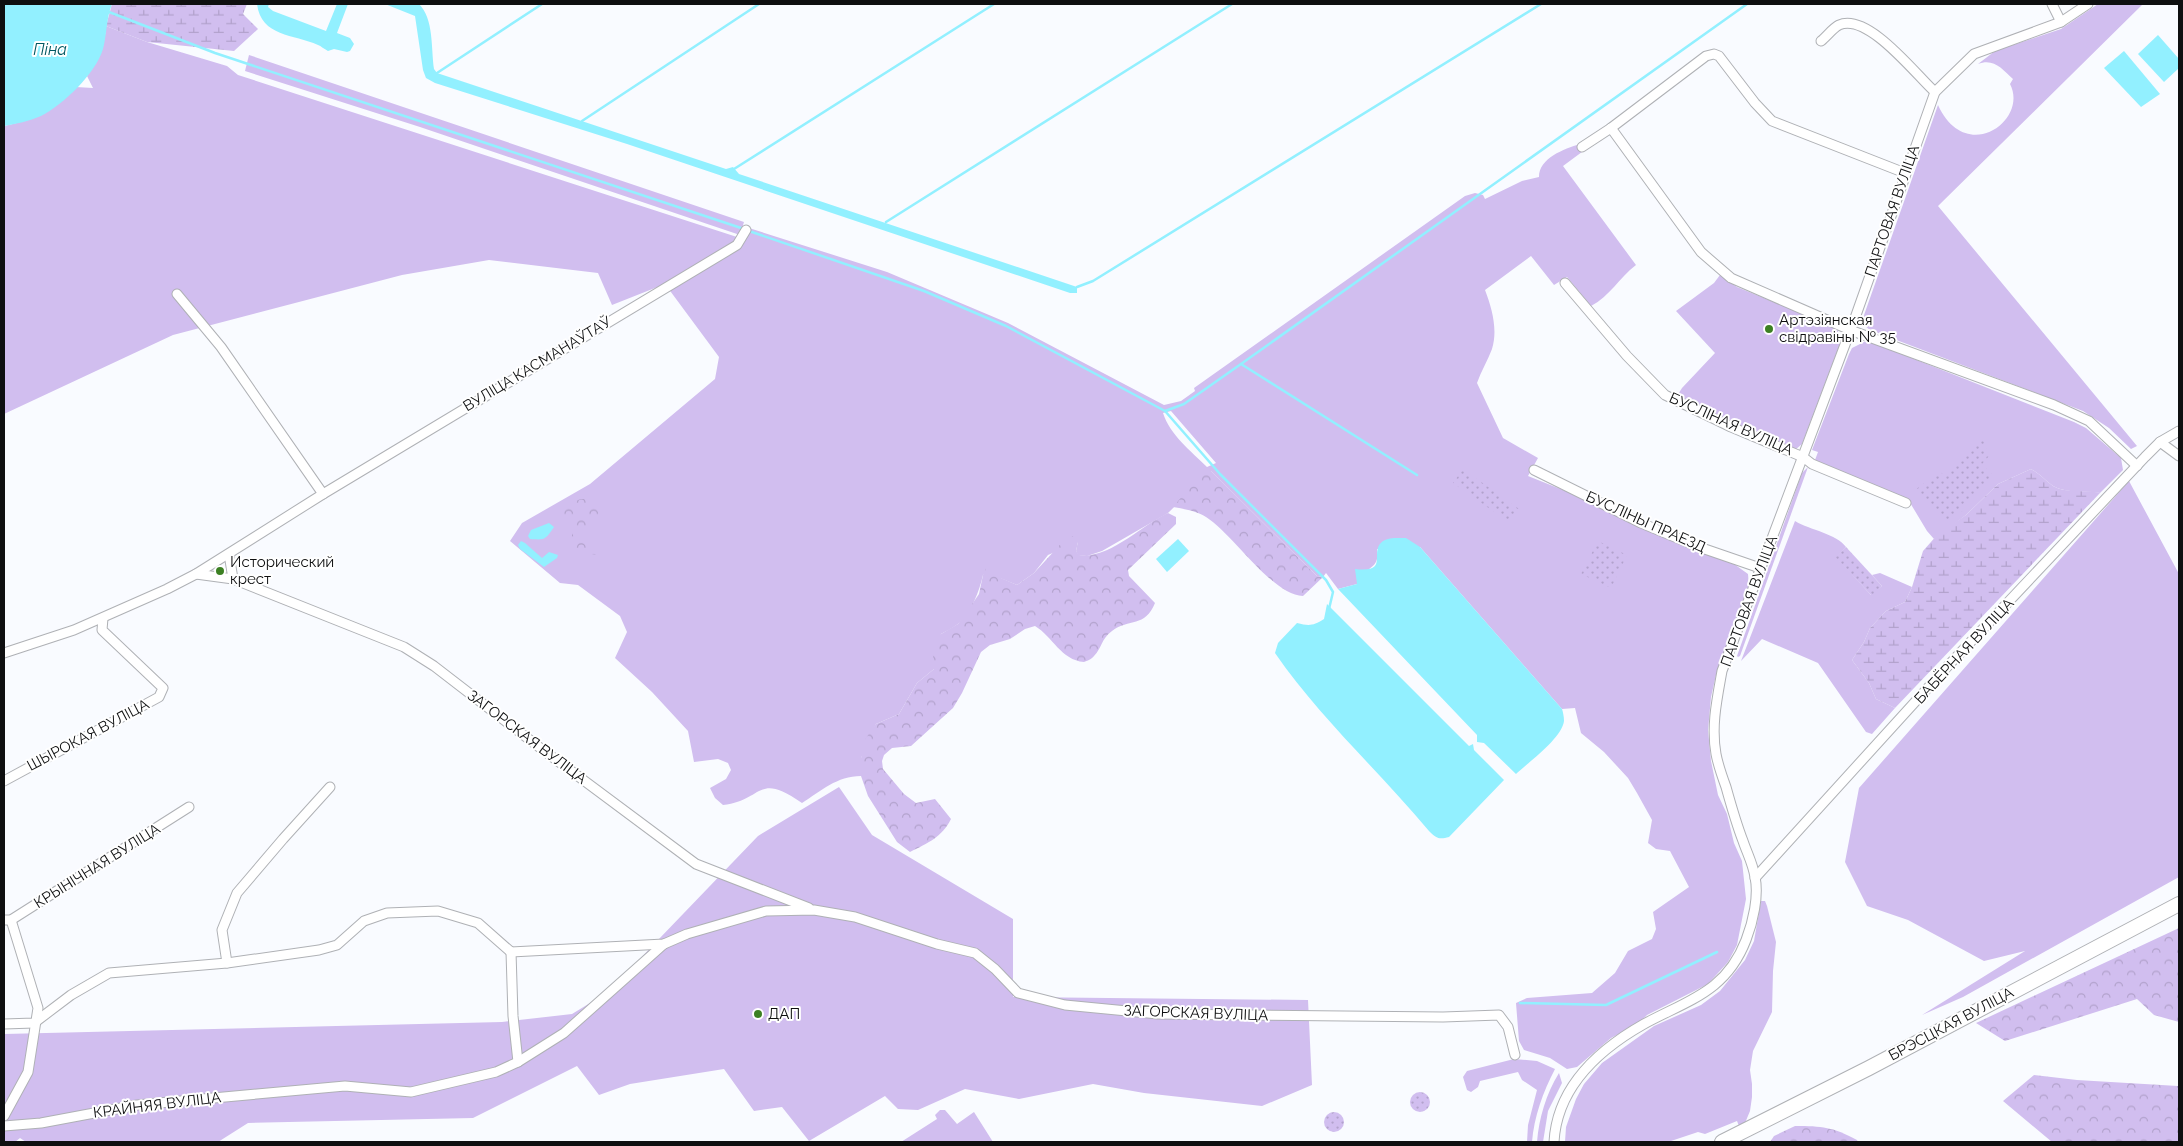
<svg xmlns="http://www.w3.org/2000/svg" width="2183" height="1146" font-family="Raleway,sans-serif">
<defs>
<pattern id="forest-crowns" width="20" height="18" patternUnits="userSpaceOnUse" patternTransform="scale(1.25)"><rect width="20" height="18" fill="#d1beef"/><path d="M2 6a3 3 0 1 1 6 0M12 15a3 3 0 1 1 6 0" fill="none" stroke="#b2a2cc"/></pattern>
<pattern id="wetland-marsh" width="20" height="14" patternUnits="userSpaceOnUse" patternTransform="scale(1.25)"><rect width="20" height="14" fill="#d1beef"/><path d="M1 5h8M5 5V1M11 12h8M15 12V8" fill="none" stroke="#b2a2cc"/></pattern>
<pattern id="park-dots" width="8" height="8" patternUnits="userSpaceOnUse" patternTransform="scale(1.25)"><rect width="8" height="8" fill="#d1beef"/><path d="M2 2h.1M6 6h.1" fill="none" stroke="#b2a2cc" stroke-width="1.8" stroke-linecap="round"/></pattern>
</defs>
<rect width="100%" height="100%" fill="#f9fbff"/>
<g fill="#d1beef" fill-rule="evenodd">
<path d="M2098 4H2143L1938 206 2137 446 2131 449 2109 428 2083 411 1870 330 1865 326 1863 318 1938 105C1966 166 2029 120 2010 84L2013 79C2002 69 1994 58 1978 64L1995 51 2061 29Z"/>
<path d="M106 26 147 42 227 66 238 75 737 237 749 228 887 272 925 288 1008 323 1164 405 1181 401 1195 391 1194 388 1465 196 1475 193 1483 195 1485 199 1522 181 1539 177C1539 158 1564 149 1580 144L1586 149 1563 166 1636 265C1619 278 1610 296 1591 306L1567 277 1554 285 1531 256 1485 290C1492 308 1498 330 1492 349 1488 360 1481 371 1477 383L1503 438 1538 458 1528 476 1568 492 1637 525 1734 564 1748 574 1749 587 1716 675 1711 697 1708 730 1711 761 1718 795 1727 814 1734 843 1742 861 1746 899 1737 945 1728 962 1708 984 1647 1015 1638 1024 1611 1038 1577 1067 1567 1069 1550 1058 1524 1050 1519 1041 1516 1003 1527 998 1592 993 1615 973 1628 951 1652 939 1656 929 1653 912 1689 887 1670 851 1656 849 1648 843 1652 820 1637 793 1628 778 1604 752 1581 733 1575 708 1562 709 1420 547 1377 549C1378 561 1377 563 1368 570 1364 573 1360 580 1357 584L1338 589 1326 573 1323 577 1317 576 1211 471 1168 513 1102 551 1087 556 1078 555 1076 551 1078 542 1048 555 1034 573 1017 585 1000 578 1001 561 983 575C979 592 972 611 958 624 953 628 946 631 941 634L934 669 917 683 899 714 876 724 861 758V776C837 776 821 791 802 803 756 771 765 800 723 805L715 798 710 788 726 779 731 770 728 763 718 759 694 762 688 731 652 692 615 658 627 632 620 616 578 585 560 583 510 541 522 523 590 484 715 379 719 357 665 284 612 305 598 273 489 260 402 275 173 335 4 414V126C37 119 52 110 76 87L93 88 87 76C98 61 105 45 106 26ZM1171 411 1216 463 1207 467C1191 451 1170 435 1163 413Z"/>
<path d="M249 55 744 222 740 235 420 127 245 71Z"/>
<path d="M1720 275 1737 287 1837 328 1841 341 1802 444 1795 450 1728 423 1677 396 1682 388 1715 353 1676 311 1714 283Z"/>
<path d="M1864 342H1871L2074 422 2086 428 2121 458 2123 470 2100 493C2086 490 2067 494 2053 486 2046 481 2040 474 2031 469L1998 484 1966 515 1934 539 1927 531 1909 501 1815 460 1818 452 1812 450 1849 354 1852 348Z"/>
<path d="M1808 467 1740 656 1738 657 1737 656 1802 473Z"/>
<path d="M2129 481 2179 574V877L1963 997 1922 1015 2025 951 1984 961 1908 920 1867 906 1845 862 1859 788Z"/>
<path d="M1795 521C1810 530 1837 534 1846 547L1836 557 1871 595 1882 586 1872 575 1880 573 1912 587 1905 602 1886 611 1870 628 1864 642 1852 660 1869 683 1876 699 1895 708 1872 734 1866 732 1818 663 1762 639 1741 661Z"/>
<path d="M839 787 872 835 1013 919V997L1308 1000 1312 1085 1262 1106 1144 1093 1093 1084 1019 1099 965 1089 918 1110 898 1109 885 1096 809 1141 782 1107 754 1111 724 1069 630 1084 599 1095 577 1066 473 1118 248 1123 218 1142H26L20 1138 15 1142H4V1034L502 1022 572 1014 608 992 758 836Z"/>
<path d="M1761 901H1765L1767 906 1776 942 1773 971 1772 1012 1753 1051 1750 1070 1752 1084V1097L1750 1111 1745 1123 1739 1126 1737 1121 1705 1134 1698 1132 1668 1142H1565L1566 1127 1576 1099 1584 1084 1602 1063 1654 1026 1701 1005 1720 991 1745 960 1754 941Z"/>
<path d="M1514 1059 1537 1061 1555 1069C1543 1092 1534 1117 1532 1142H1527L1528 1125 1537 1090 1522 1080 1518 1072 1480 1081 1478 1087 1471 1092 1467 1090 1463 1077 1467 1071Z"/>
<path d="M1559 1073 1562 1083 1548 1111 1543 1142H1537C1539 1118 1546 1094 1559 1073Z"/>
<path d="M940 1110H945L957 1124 974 1112 993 1142H901L937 1119 935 1115Z"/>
</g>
<g fill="url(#forest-crowns)">
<path d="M1207 467 1317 576 1323 577 1303 596C1272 595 1233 534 1206 517 1197 511 1184 509 1173 507Z"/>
<path d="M581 499H593L598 503C600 522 599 521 582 528L583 536 598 546 599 551 595 555 573 549 571 540 573 531 563 524 561 512 566 504Z"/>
<path d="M1168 513 1176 517V524L1128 570 1129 576 1155 603C1145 628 1129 618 1112 631 1101 639 1102 648 1094 656 1092 659 1087 661 1084 662 1061 660 1053 637 1035 626L1025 629 1010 639 990 645 981 652 962 693 953 708 911 746 892 748 884 755 882 761 883 769 904 794 916 803 935 799 951 819C942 837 928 843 910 852L897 842 868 796 861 776V758L866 738 876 724 899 714 917 683 934 669 932 644 941 634 958 624 968 610 979 594 983 575 989 561 1001 560V578L1017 585 1034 573 1068 536H1077L1078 542 1076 551 1079 555C1108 560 1142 525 1168 513Z"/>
<path d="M2179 928V1022L2154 1015 2137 999 2005 1041 1976 1023Z"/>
<path d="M2034 1075 2077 1080 2178 1086 2179 1142H2052L2003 1101Z"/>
<path d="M1795 1126C1822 1126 1833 1127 1857 1140L1858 1142H1770L1774 1136Z"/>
</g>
<g fill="url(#wetland-marsh)">
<path d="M112 4H247L243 14 258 29 234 51 147 42 106 26Z"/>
<path d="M2031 469C2040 474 2046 481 2053 486 2067 494 2086 489 2100 493L1895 708 1876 699 1869 683 1852 660 1864 642 1870 628 1886 611 1905 602 1912 587 1923 551 1938 534 1966 515 1998 484Z"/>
</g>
<g fill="url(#park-dots)">
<path d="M1982 437 1989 456 1982 464 1995 477 1963 504 1965 509 1948 522 1914 491 1939 471 1945 476 1974 449 1972 447Z"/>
<path d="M1463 469 1519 509 1510 523 1453 483Z"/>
<path d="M1598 541 1627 555 1611 588 1581 574Z"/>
<path d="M1846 547 1882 586 1872 596 1835 557Z"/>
<circle cx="1420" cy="1102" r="10"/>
<circle cx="1334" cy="1122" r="10"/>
</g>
<g fill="#92f0ff">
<path d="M4 4H112C106 19 107 34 103 49 96 73 63 105 41 116 29 121 16 124 4 126Z"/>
<path d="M257 4H269L268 7 273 11 326 31 337 4H348L337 33 350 38 354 44 350 51 347 52 334 49 328 51C324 49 321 46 318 45 294 34 261 37 257 4Z"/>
<path d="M385 4H419C434 19 431 48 434 69L437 73 726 169 733 167 739 174 1077 287V293H1070L627 144 435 83 426 78 423 70 415 16Z"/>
<path d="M2158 35 2179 59V68L2164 82 2138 54Z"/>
<path d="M2124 51 2160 94 2141 107 2104 68Z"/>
<path d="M549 523 554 527C545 540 545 540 530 539L528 536 531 530Z"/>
<path d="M1406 538 1420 547 1562 709C1563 712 1564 717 1564 721 1562 738 1529 762 1516 774L1484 743 1477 742V735L1338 589 1357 584 1355 569C1391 573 1368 552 1383 541 1389 537 1399 538 1406 538Z"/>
<path d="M1178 539 1189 551 1167 572 1156 559Z"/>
<path d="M521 541 525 543 542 558 549 552 558 555 557 558 544 567 520 549 518 545Z"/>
<path d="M1327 604 1469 746 1473 744 1474 750 1504 780 1449 837C1439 840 1436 838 1429 831 1379 771 1319 717 1275 653L1278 643 1297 623C1309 626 1313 626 1324 619Z"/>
</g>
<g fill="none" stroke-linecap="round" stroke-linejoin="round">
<g stroke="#92f0ff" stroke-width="2.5">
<path d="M109 12 215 53 744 229"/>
<path d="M437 73 542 4"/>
<path d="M582 121 759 4"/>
<path d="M734 169 994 4"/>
<path d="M886 222 1232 4"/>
<path d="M749 231 924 291 1006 326 1165 411 1220 474 1326 580 1333 592 1329 609"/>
<path d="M1077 287 1093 281 1541 4"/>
<path d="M1241 364 1417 475"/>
<path d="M1165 411 1184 404 1241 364 1747 4"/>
<path d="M1520 1003 1606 1005 1717 952"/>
</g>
<defs>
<g id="street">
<path d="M2052 4 2061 22"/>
<path d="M1821 41C1827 36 1833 28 1839 25 1868 12 1916 75 1935 92"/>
<path d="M1611 128 1701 252 1731 278 1850 330 2054 405 2089 421 2137 466"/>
<path d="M1582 147 1611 128 1706 56 1714 54 1719 56 1755 103 1772 121 1905 173"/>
<path d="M1565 283 1627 356 1665 395 1731 427 1803 457 1812 464 1906 503"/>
<path d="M177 294 221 347 323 494"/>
<path d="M2160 442 2179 456"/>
<path d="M1534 470 1641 523 1699 547 1760 568"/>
<path d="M229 554 233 579"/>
<path d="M196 574 233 579 404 647 434 666 539 747 696 864 809 908"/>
<path d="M4 653 74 630 167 589 196 574 323 494 737 245 746 230"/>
<path d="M4 781 159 697 163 688 102 630 103 618"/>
<path d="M1755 878 1945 669 2145 457 2160 442 2179 431"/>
<path d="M4 920H11L189 807"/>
<path d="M511 952 664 944 687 934 766 911 814 910 855 917 937 944 975 953 995 969 1018 993 1065 1005 1158 1014 1443 1017 1499 1015 1508 1027 1515 1055"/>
<path d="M511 952 513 1016 518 1062"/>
<path d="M227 963 319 950 337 945 364 921 387 913 438 911 478 923 511 952"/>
<path d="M4 1024 34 1023 71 995 109 973 227 963 222 930 237 893 283 839 330 787"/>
<path d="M4 1116 28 1072 38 1008 11 920"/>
<path d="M4 1126 41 1123 137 1105 345 1086 411 1092 496 1072 518 1062 564 1033 664 944"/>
<path d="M1554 1142C1557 1087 1598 1050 1644 1024 1688 1000 1726 992 1746 940 1753 922 1759 896 1755 877 1753 864 1747 853 1743 841 1736 823 1731 805 1726 787 1722 776 1718 765 1716 754 1711 726 1717 699 1722 671L1855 318 1935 92 1974 54 2061 22 2088 4"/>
</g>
<path id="primary" d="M1722 1142 1869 1068 2179 904"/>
</defs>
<use href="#street" stroke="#afb1b5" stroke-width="11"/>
<use href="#primary" stroke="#afb1b5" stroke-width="16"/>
<use href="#street" stroke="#fff" stroke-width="9"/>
<use href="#primary" stroke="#fff" stroke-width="14"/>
</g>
<g fill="#3c8023" stroke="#fff" stroke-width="2">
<circle cx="1769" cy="329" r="5"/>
<circle cx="220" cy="571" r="5"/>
<circle cx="758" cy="1014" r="5"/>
</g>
<g text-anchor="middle" stroke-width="4" stroke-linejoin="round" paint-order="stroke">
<g font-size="15" fill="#0e0f10" stroke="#fff">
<text transform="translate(1892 211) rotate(-71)" y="5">ПАРТОВАЯ ВУЛІЦА</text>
<text transform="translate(537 364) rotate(-31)" y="5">ВУЛІЦА КАСМАНАЎТАЎ</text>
<text transform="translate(1731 424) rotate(24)" y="5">БУСЛІНАЯ ВУЛІЦА</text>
<text transform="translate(1646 522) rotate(24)" y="5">БУСЛІНЫ ПРАЕЗД</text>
<text transform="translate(1749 601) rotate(-70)" y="5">ПАРТОВАЯ ВУЛІЦА</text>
<text transform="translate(1964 651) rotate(-47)" y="5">БАБЁРНАЯ ВУЛІЦА</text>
<text transform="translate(88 735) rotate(-28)" y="5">ШЫРОКАЯ ВУЛІЦА</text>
<text transform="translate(527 737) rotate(37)" y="5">ЗАГОРСКАЯ ВУЛІЦА</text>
<text transform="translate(97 866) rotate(-32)" y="5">КРЫНІЧНАЯ ВУЛІЦА</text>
<text transform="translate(1196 1013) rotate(2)" y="5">ЗАГОРСКАЯ ВУЛІЦА</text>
<text transform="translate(1951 1024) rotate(-28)" y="5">БРЭСЦКАЯ ВУЛІЦА</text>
<text transform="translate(157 1105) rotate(-7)" y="5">КРАЙНЯЯ ВУЛІЦА</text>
</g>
<g font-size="15" fill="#0e0f10" stroke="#fff" text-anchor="start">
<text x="1779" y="325">Артэзіянская<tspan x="1779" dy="17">свідравіны № 35</tspan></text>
<text x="230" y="567">Исторический<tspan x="230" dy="17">крест</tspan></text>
<text x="768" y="1019">ДАП</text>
</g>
<g font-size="16" font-style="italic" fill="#005761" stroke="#fff">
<text x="50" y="55">Піна</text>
</g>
</g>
<rect width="2183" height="1146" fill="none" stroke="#0e0f10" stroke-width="10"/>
</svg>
